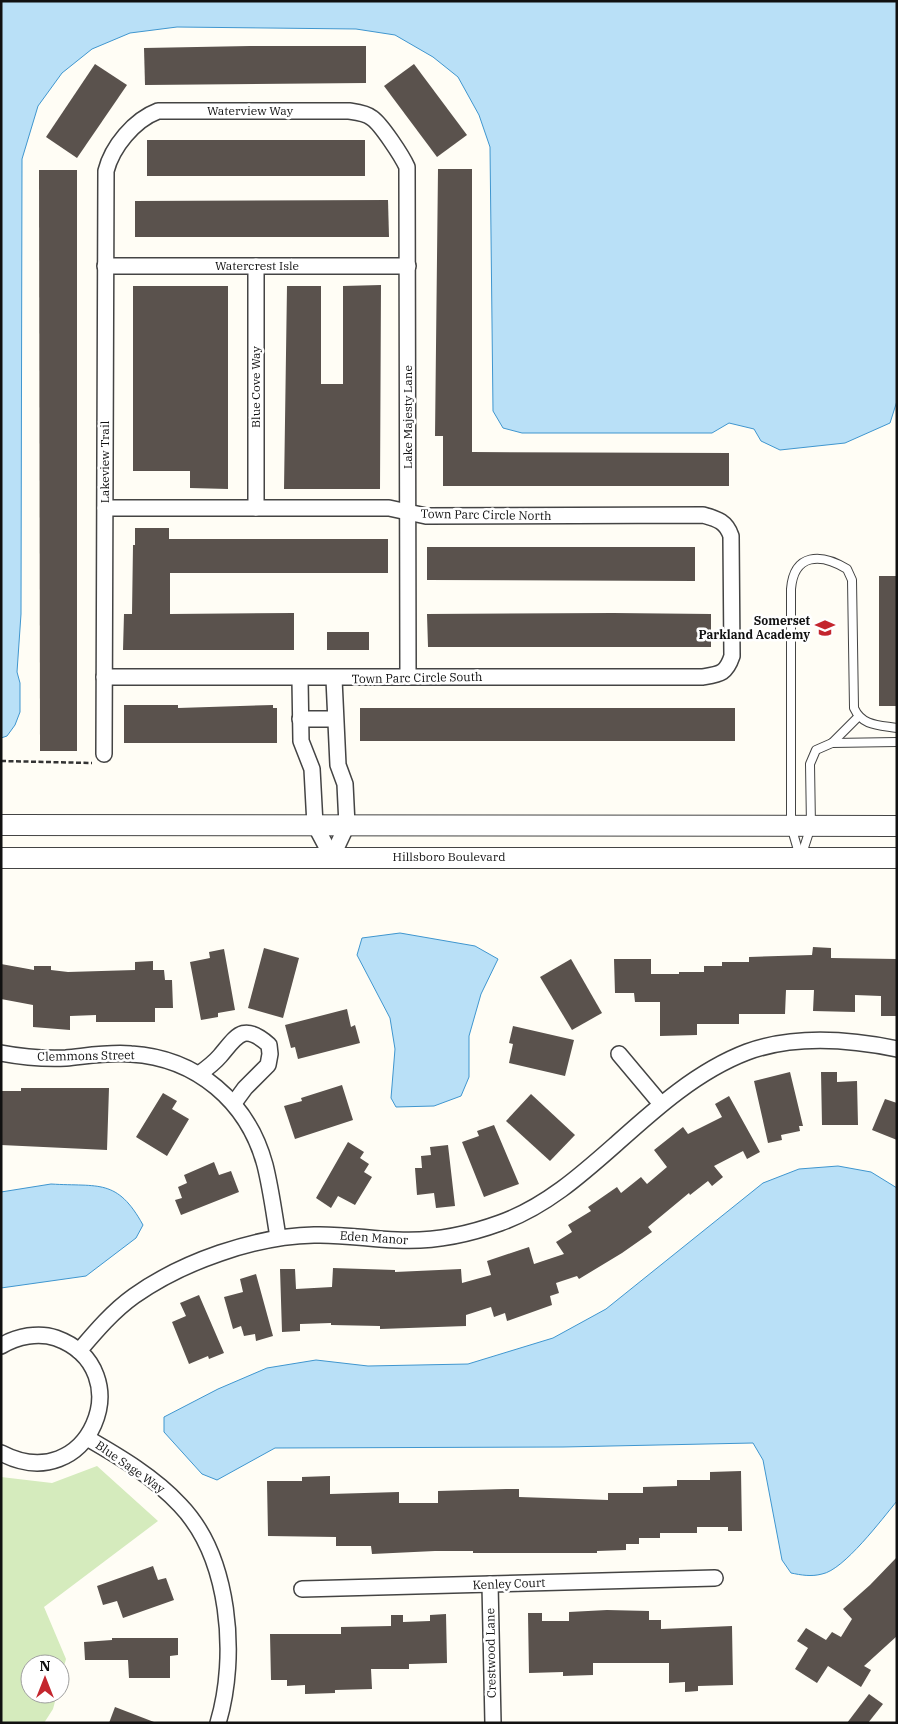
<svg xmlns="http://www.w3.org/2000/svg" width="898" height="1724" font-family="'IBM Plex Serif',serif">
<rect width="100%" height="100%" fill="#fffdf5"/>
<path fill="#d5ebbd" d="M97 1466 158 1521 44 1607 66 1659 60 1681V1664H30V1694H57L53 1709 44 1723H1V1477L52 1483Z"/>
<g fill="#b9e0f7" stroke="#3f96cf">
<path d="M1 1H897V401L890 423 845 443 780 450 761 441 754 429 729 423 712 433H522L503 428 493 411 490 147 479 115 458 77 433 57 395 35 356 29 177 27 130 33 92 49 62 73 38 106 22 159 21 614 17 672 20 683V712L15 725 7 736 1 738Z"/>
<path d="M400 933 475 946 498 959 481 994 469 1036V1077L461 1096 434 1106 396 1107 391 1098 395 1049 390 1018 357 955 362 938Z"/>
<path d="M838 1166 871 1172 897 1188V1501C882 1519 844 1570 822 1574 811 1577 801 1575 791 1573L782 1560 763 1460 753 1443 563 1447 275 1448 217 1480 202 1474 164 1432V1417L218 1389 267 1368 316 1360 368 1366 468 1364 553 1338 606 1309 763 1183 799 1169Z"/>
<path d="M51 1184C99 1187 117 1178 143 1225L136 1238 86 1276 1 1288V1192Z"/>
</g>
<g fill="#5a524d">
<path d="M250 46H366V83L145 85 144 48Z"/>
<path d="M95 64 127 85 77 158 46 137Z"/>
<path d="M414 64 467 135 437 157 384 86Z"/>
<rect x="147" y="140" width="218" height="36"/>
<path d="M438 169H472V452L729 453V486H443V436H435Z"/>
<path d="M39 170H77V751H40Z"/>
<path d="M388 200 389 237H135V201Z"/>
<path d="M381 285 380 489H284L287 286H321V384H343V286Z"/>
<path d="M133 286H228V489L190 488V471H133Z"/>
<path d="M135 528H169V539H388V573H170V614L294 613V650H123L124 614H132L133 545H135Z"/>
<path d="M427 547H695V581L427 580Z"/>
<rect x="879" y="576" width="18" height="130"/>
<path d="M613 613 711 614V647H428L427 614Z"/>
<rect x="327" y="632" width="42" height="18"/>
<path d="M124 705H178V708L273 705V708H277V743H124Z"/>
<rect x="360" y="708" width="375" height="33"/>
<path d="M813 947 831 948V958L897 959V1016H881V996L855 995V1012L813 1011 814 990H786L785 1014H739V1024H697V1035L660 1036V1002H635L634 993H615L614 959H651V974H679V972H704V966H722V962H749V957L812 955Z"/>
<path d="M264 948 299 958 283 1018 248 1008Z"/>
<path d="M224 949 235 1010 218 1013V1017L201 1020 190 962 210 958 209 952Z"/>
<path d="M571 959 602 1013 572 1030 540 977Z"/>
<path d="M153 961V970H164L165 980H172L173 1008H155V1022H96V1015L70 1016V1030L33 1027V1005L1 999V964L34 970V966H51V970L68 972 135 970V962Z"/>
<path d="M347 1009 351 1027 355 1025 360 1043 298 1059 295 1047 291 1048 285 1025Z"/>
<path d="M513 1026 574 1040 565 1076 509 1063 513 1044 509 1043Z"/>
<path d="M790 1072 803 1126H799L800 1131 781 1135 782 1140 768 1143 754 1081Z"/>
<path d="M821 1072H837V1082L857 1081 858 1125H822Z"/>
<path d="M342 1085 353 1120 295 1139 284 1106 302 1101 301 1098Z"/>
<path d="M21 1088H109L107 1150 1 1145V1091H21Z"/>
<path d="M163 1093 177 1101 172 1109 189 1119 167 1156 136 1137Z"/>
<path d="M531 1094 575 1135 550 1161 506 1121Z"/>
<path d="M729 1096 760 1152 747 1159 743 1151 714 1166 723 1177 712 1186 708 1181 690 1195 689 1193 648 1227 652 1232 622 1253 579 1279 577 1276 556 1283 559 1293 550 1296 552 1305 507 1321 505 1313 494 1317 491 1307 466 1315V1326L380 1329V1326L331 1325V1323L300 1324V1331L282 1332 280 1269H295L296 1289 332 1287 333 1268 395 1270V1272L461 1269 462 1283 491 1275 487 1261 529 1247 534 1264 564 1254 556 1242 572 1232 568 1225 591 1211 588 1207 617 1187 621 1193 641 1177 647 1184 667 1167 654 1150 683 1127 688 1134 722 1117 715 1104Z"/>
<path d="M885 1099 897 1103V1140L872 1130Z"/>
<path d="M494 1125 519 1184 484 1197 462 1142 479 1136 477 1131Z"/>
<path d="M348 1142 364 1152 360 1158 369 1164 364 1172 372 1177 355 1205 338 1196 331 1208 316 1198Z"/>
<path d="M448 1145 455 1206 436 1208 434 1193 417 1195 415 1168H422L421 1156 431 1155 430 1147Z"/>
<path d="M214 1162 219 1175 231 1171 239 1192 181 1215 175 1200 182 1198 178 1187 187 1183 184 1175Z"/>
<path d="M256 1274 273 1336 256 1341 255 1334 244 1336 241 1326 233 1329 224 1297 243 1292 240 1279Z"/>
<path d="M199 1295 224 1353 209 1359 208 1356 189 1364 172 1322 186 1316 180 1303Z"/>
<path d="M741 1471 742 1531H728V1527H697V1533H660V1538H639V1544H626V1550L597 1551V1553H473V1551H435L372 1554 371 1546H336V1537L268 1536 267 1481H302V1477L330 1476V1494L399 1492V1503H438V1491L506 1489H519V1497L608 1500V1493H643V1487L677 1486V1480H710V1472Z"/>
<path d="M897 1557V1636L864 1666 871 1670 861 1687 828 1666 817 1683 795 1669 808 1648 797 1641 806 1628 826 1640 832 1632 841 1637 852 1619 843 1609 870 1585Z"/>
<path d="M153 1566 158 1580 166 1578 174 1600 123 1618 117 1601 103 1605 97 1586Z"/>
<path d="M607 1610 649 1611V1620H661V1629L732 1626 733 1685 698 1686V1691L685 1692V1682L669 1683V1663H593V1675L563 1676V1672L529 1673 528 1613H542V1621H569V1612Z"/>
<path d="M446 1614 447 1663 409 1664V1669H371L372 1689 335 1690V1693L305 1694V1685L287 1686V1680H271L270 1634H341V1627L391 1626V1615H403V1622L430 1621V1615Z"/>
<path d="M112 1638H178V1655L170 1656V1678H129L128 1660H85L84 1642 112 1640Z"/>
<path d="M869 1694 883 1704 868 1723H847Z"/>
<path d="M115 1707 154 1722V1723H109Z"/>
</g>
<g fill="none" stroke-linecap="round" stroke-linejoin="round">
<defs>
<g id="service">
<path d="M832 743 858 717"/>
<path d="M800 857 791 826V589C794 553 821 553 847 569L852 580 854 708C862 726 879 725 897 728"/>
<path d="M801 857 811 826 810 764 816 750 832 743 897 742"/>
</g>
<g id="minor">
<path d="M105 266H408"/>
<path d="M256 508V266"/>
<path d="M104 677H702C720 674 726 674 732 656L731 536C726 521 717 519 703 515L426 516 389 508H105"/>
<path d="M300 679 301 741 312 769 315 825 332 857"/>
<path d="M300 719H334"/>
<path d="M104 754 106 171C112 147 134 120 158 111H349C356 112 366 113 372 118 381 124 402 156 407 167L408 677"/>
<path d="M332 857 347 825 345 784 338 765 334 679"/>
<path d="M1 1053C22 1057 44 1059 66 1058 87 1056 109 1052 131 1054 197 1058 248 1102 265 1165 271 1189 274 1213 278 1237"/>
<path d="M619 1054 661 1104"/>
<path d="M199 1074C206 1069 214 1063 220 1056 237 1036 243 1022 269 1045L270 1054 268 1065 245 1088 234 1103"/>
<path d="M1 1346C17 1336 39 1332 56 1338 142 1369 89 1499 1 1453"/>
<path d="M79 1351C96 1331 113 1311 134 1296 182 1262 255 1236 314 1235 342 1234 369 1239 397 1240 432 1242 467 1235 500 1223 545 1207 581 1175 616 1144 655 1109 697 1071 747 1052 794 1035 849 1039 897 1049"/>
<path d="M87 1438C120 1457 154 1477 180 1505 230 1557 238 1656 218 1723"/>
<path d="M490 1584 493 1723"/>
<path d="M302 1589 715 1578"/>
</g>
<g id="tertiary">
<path d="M1 825 897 826"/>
<path d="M1 858H897"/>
</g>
</defs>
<use href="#service" stroke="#444" stroke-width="10"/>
<use href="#minor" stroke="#444" stroke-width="18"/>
<use href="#tertiary" stroke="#444" stroke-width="22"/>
<path stroke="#333" stroke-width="2.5" stroke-dasharray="5 2.5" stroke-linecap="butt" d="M1 761 92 763"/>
<use href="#service" stroke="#fff" stroke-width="8"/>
<use href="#minor" stroke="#fff" stroke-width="15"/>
<use href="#tertiary" stroke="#fff" stroke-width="20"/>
</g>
<defs>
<symbol id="school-bare" viewBox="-9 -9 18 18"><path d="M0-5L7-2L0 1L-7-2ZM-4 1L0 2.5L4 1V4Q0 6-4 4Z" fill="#c4262e" stroke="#fff" stroke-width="2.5" paint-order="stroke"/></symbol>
</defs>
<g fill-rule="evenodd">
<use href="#school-bare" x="811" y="614" width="28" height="28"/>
</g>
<g text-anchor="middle" stroke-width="5" stroke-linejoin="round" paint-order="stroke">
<g font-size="12" fill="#111" stroke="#fff">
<text x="250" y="115">Waterview Way</text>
<text x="257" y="270">Watercrest Isle</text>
<text transform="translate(256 387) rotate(-90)" y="4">Blue Cove Way</text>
<text transform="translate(408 417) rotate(-90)" y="4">Lake Majesty Lane</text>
<text transform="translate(105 462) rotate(-90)" y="4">Lakeview Trail</text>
<text transform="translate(486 515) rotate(1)" y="4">Town Parc Circle North</text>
<text transform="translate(417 678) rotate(-1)" y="4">Town Parc Circle South</text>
<text x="449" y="861">Hillsboro Boulevard</text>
<text transform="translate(86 1056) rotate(-1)" y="4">Clemmons Street</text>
<text transform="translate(374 1238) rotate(4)" y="4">Eden Manor</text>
<text transform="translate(130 1467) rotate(35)" y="4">Blue Sage Way</text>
<text transform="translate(509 1584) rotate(-2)" y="4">Kenley Court</text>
<text transform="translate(491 1653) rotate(-91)" y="4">Crestwood Lane</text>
</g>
<g font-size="12" font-weight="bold" fill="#111" stroke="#fff" text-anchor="end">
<text x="810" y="625">Somerset<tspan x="810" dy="14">Parkland Academy</tspan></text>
</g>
</g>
<rect width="898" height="1724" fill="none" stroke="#111111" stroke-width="5"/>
<g transform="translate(45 1679)"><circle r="24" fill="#ffffff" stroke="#a0a0a0"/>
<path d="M0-4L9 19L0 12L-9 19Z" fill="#c4262e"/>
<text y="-8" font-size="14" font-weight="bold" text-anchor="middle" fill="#111111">N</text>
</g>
</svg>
